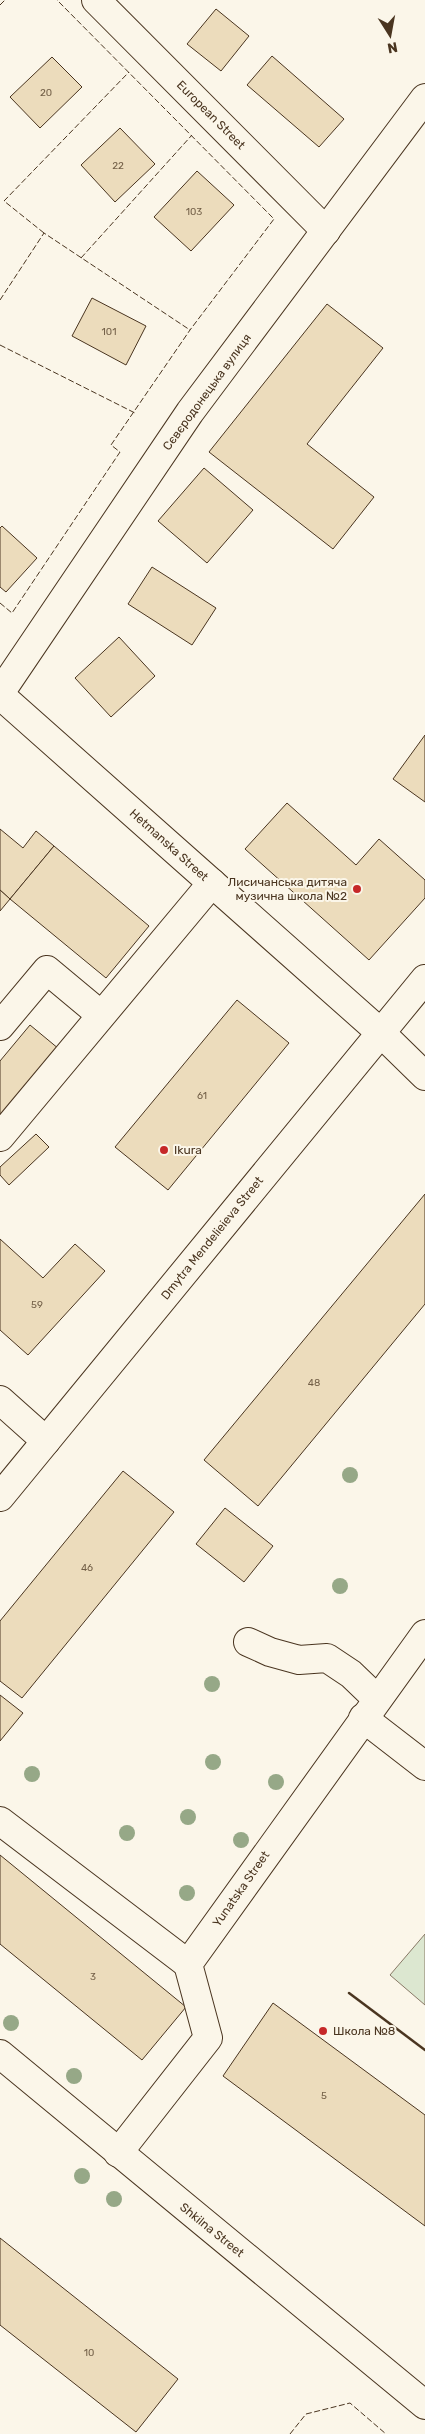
<svg xmlns="http://www.w3.org/2000/svg" width="425" height="2434" font-family="Rubik,sans-serif">
<rect width="100%" height="100%" fill="#fbf6e9"/>
<path fill="#dce7d0" stroke="#887966" d="M425 1934V2005L390 1975Z"/>
<g fill="#ecdcbc" stroke="#4a3520">
<path d="M216 9 249 36 221 71 187 44Z"/>
<path d="M272 56 344 119 319 147 247 85Z"/>
<path d="M52 57 82 87 40 128 10 97Z"/>
<path d="M120 128 155 164 115 202 81 165Z"/>
<path d="M197 171 234 205 191 251 154 217Z"/>
<path d="M92 298 146 326 126 365 72 336Z"/>
<path d="M327 304 383 348 307 444 374 497 333 549 209 452Z"/>
<path d="M204 468 253 510 207 563 158 521Z"/>
<path d="M2 526 37 558 6 592 0 587V528Z"/>
<path d="M152 567 216 608 192 645 128 604Z"/>
<path d="M119 637 155 676 111 717 75 678Z"/>
<path d="M425 735V802L393 779Z"/>
<path d="M287 803 356 865 379 839 425 880V898L369 960 245 849Z"/>
<path d="M0 829 23 848 36 831 54 846 10 899 0 890Z"/>
<path d="M54 846 149 926 106 978 10 899Z"/>
<path d="M0 890 10 899 0 911Z"/>
<path d="M237 1000 289 1043 168 1190 115 1147Z"/>
<path d="M30 1025 59 1049 0 1119V1061Z"/>
<path d="M36 1134 49 1147 9 1185 0 1175V1167Z"/>
<path d="M425 1194V1304L258 1506 204 1460Z"/>
<path d="M0 1239 43 1278 75 1244 105 1271 28 1355 0 1330Z"/>
<path d="M123 1471 174 1512 22 1698 0 1681V1621Z"/>
<path d="M225 1508 273 1546 244 1582 196 1544Z"/>
<path d="M0 1695 23 1713 0 1741Z"/>
<path d="M0 1855 186 2007 142 2060 0 1944Z"/>
<path d="M273 2003 425 2115V2226L223 2076Z"/>
<path d="M0 2238 178 2379 136 2432 0 2325Z"/>
</g>
<g fill="none" stroke-linecap="round" stroke-linejoin="round">
<defs>
<g id="minor">
<path d="M96 0 326 231"/>
<path d="M0 693 190 412 425 98"/>
<path d="M0 695 381 1033 425 1076"/>
<path d="M0 1026 47 970 101 1015"/>
<path d="M0 1137 212 883"/>
<path d="M0 1400 46 1441"/>
<path d="M0 1497 425 979"/>
<path d="M248 1642 270 1652 299 1660 327 1658 351 1674 377 1699"/>
<path d="M363 1718 425 1766"/>
<path d="M0 1821 188 1964"/>
<path d="M0 2054 425 2405"/>
<path d="M118 2153 208 2038 188 1964 425 1634"/>
</g>
</defs>
<use href="#minor" stroke="#4a3520" stroke-width="30"/>
<use href="#minor" stroke="#fbf6e9" stroke-width="28"/>
<g stroke="#4a3520" stroke-width="1" stroke-dasharray="6 2.5" stroke-linecap="butt">
<path d="M0 5 5 0"/>
<path d="M44 233 4 201 129 72"/>
<path d="M81 258 192 135"/>
<path d="M0 300 44 233 190 330"/>
<path d="M0 345 135 413"/>
<path d="M0 603 12 613 120 452 111 445 190 330 274 219 57 0"/>
<path d="M290 2434 306 2414 350 2403 386 2434"/>
</g>
<path stroke="#4a3520" stroke-width="2.5" d="M349 1993 425 2050"/>
</g>
<g fill="#96a887">
<circle cx="350" cy="1475" r="8"/>
<circle cx="340" cy="1586" r="8"/>
<circle cx="212" cy="1684" r="8"/>
<circle cx="213" cy="1762" r="8"/>
<circle cx="32" cy="1774" r="8"/>
<circle cx="276" cy="1782" r="8"/>
<circle cx="188" cy="1817" r="8"/>
<circle cx="127" cy="1833" r="8"/>
<circle cx="241" cy="1840" r="8"/>
<circle cx="187" cy="1893" r="8"/>
<circle cx="11" cy="2023" r="8"/>
<circle cx="74" cy="2076" r="8"/>
<circle cx="82" cy="2176" r="8"/>
<circle cx="114" cy="2199" r="8"/>
</g>
<g fill="#c62828" stroke="#fbf6e9" stroke-width="2">
<circle cx="357" cy="889" r="5"/>
<circle cx="164" cy="1150" r="5"/>
<circle cx="323" cy="2031" r="5"/>
</g>
<g text-anchor="middle" stroke-width="4" stroke-linejoin="round" paint-order="stroke">
<g font-size="10" fill="#725f47">
<text x="46" y="96">20</text>
<text x="118" y="169">22</text>
<text x="194" y="215">103</text>
<text x="109" y="335">101</text>
<text x="202" y="1099">61</text>
<text x="37" y="1308">59</text>
<text x="314" y="1386">48</text>
<text x="87" y="1571">46</text>
<text x="93" y="1980">3</text>
<text x="324" y="2099">5</text>
<text x="89" y="2356">10</text>
</g>
<g font-size="12" fill="#4a3520" stroke="#fbf6e9">
<text transform="translate(211 115) rotate(45)" y="4">European Street</text>
<text transform="translate(207 392) rotate(-54)" y="4">Сєвєродонецька вулиця</text>
<text transform="translate(169 845) rotate(42)" y="4">Hetmanska Street</text>
<text transform="translate(212 1238) rotate(-51)" y="4">Dmytra Mendelieieva Street</text>
<text transform="translate(241 1889) rotate(-55)" y="4">Yunatska Street</text>
<text transform="translate(212 2230) rotate(39)" y="4">Shkilna Street</text>
</g>
<g font-size="12" fill="#4a3520" stroke="#fbf6e9" text-anchor="start">
<text x="347" y="886" text-anchor="end">Лисичанська дитяча<tspan x="347" dy="14">музична школа №2</tspan></text>
<text x="174" y="1154">Ikura</text>
<text x="333" y="2035">Школа №8</text>
</g>
</g>
<g transform="translate(390 35) rotate(169)" stroke="#fbf6e9" stroke-width="4" paint-order="stroke">
<path d="M0-4L9 19L0 12L-9 19Z" fill="#4a3520"/>
<text y="-8" font-size="14" font-weight="bold" text-anchor="middle" fill="#4a3520">N</text>
</g>
</svg>
